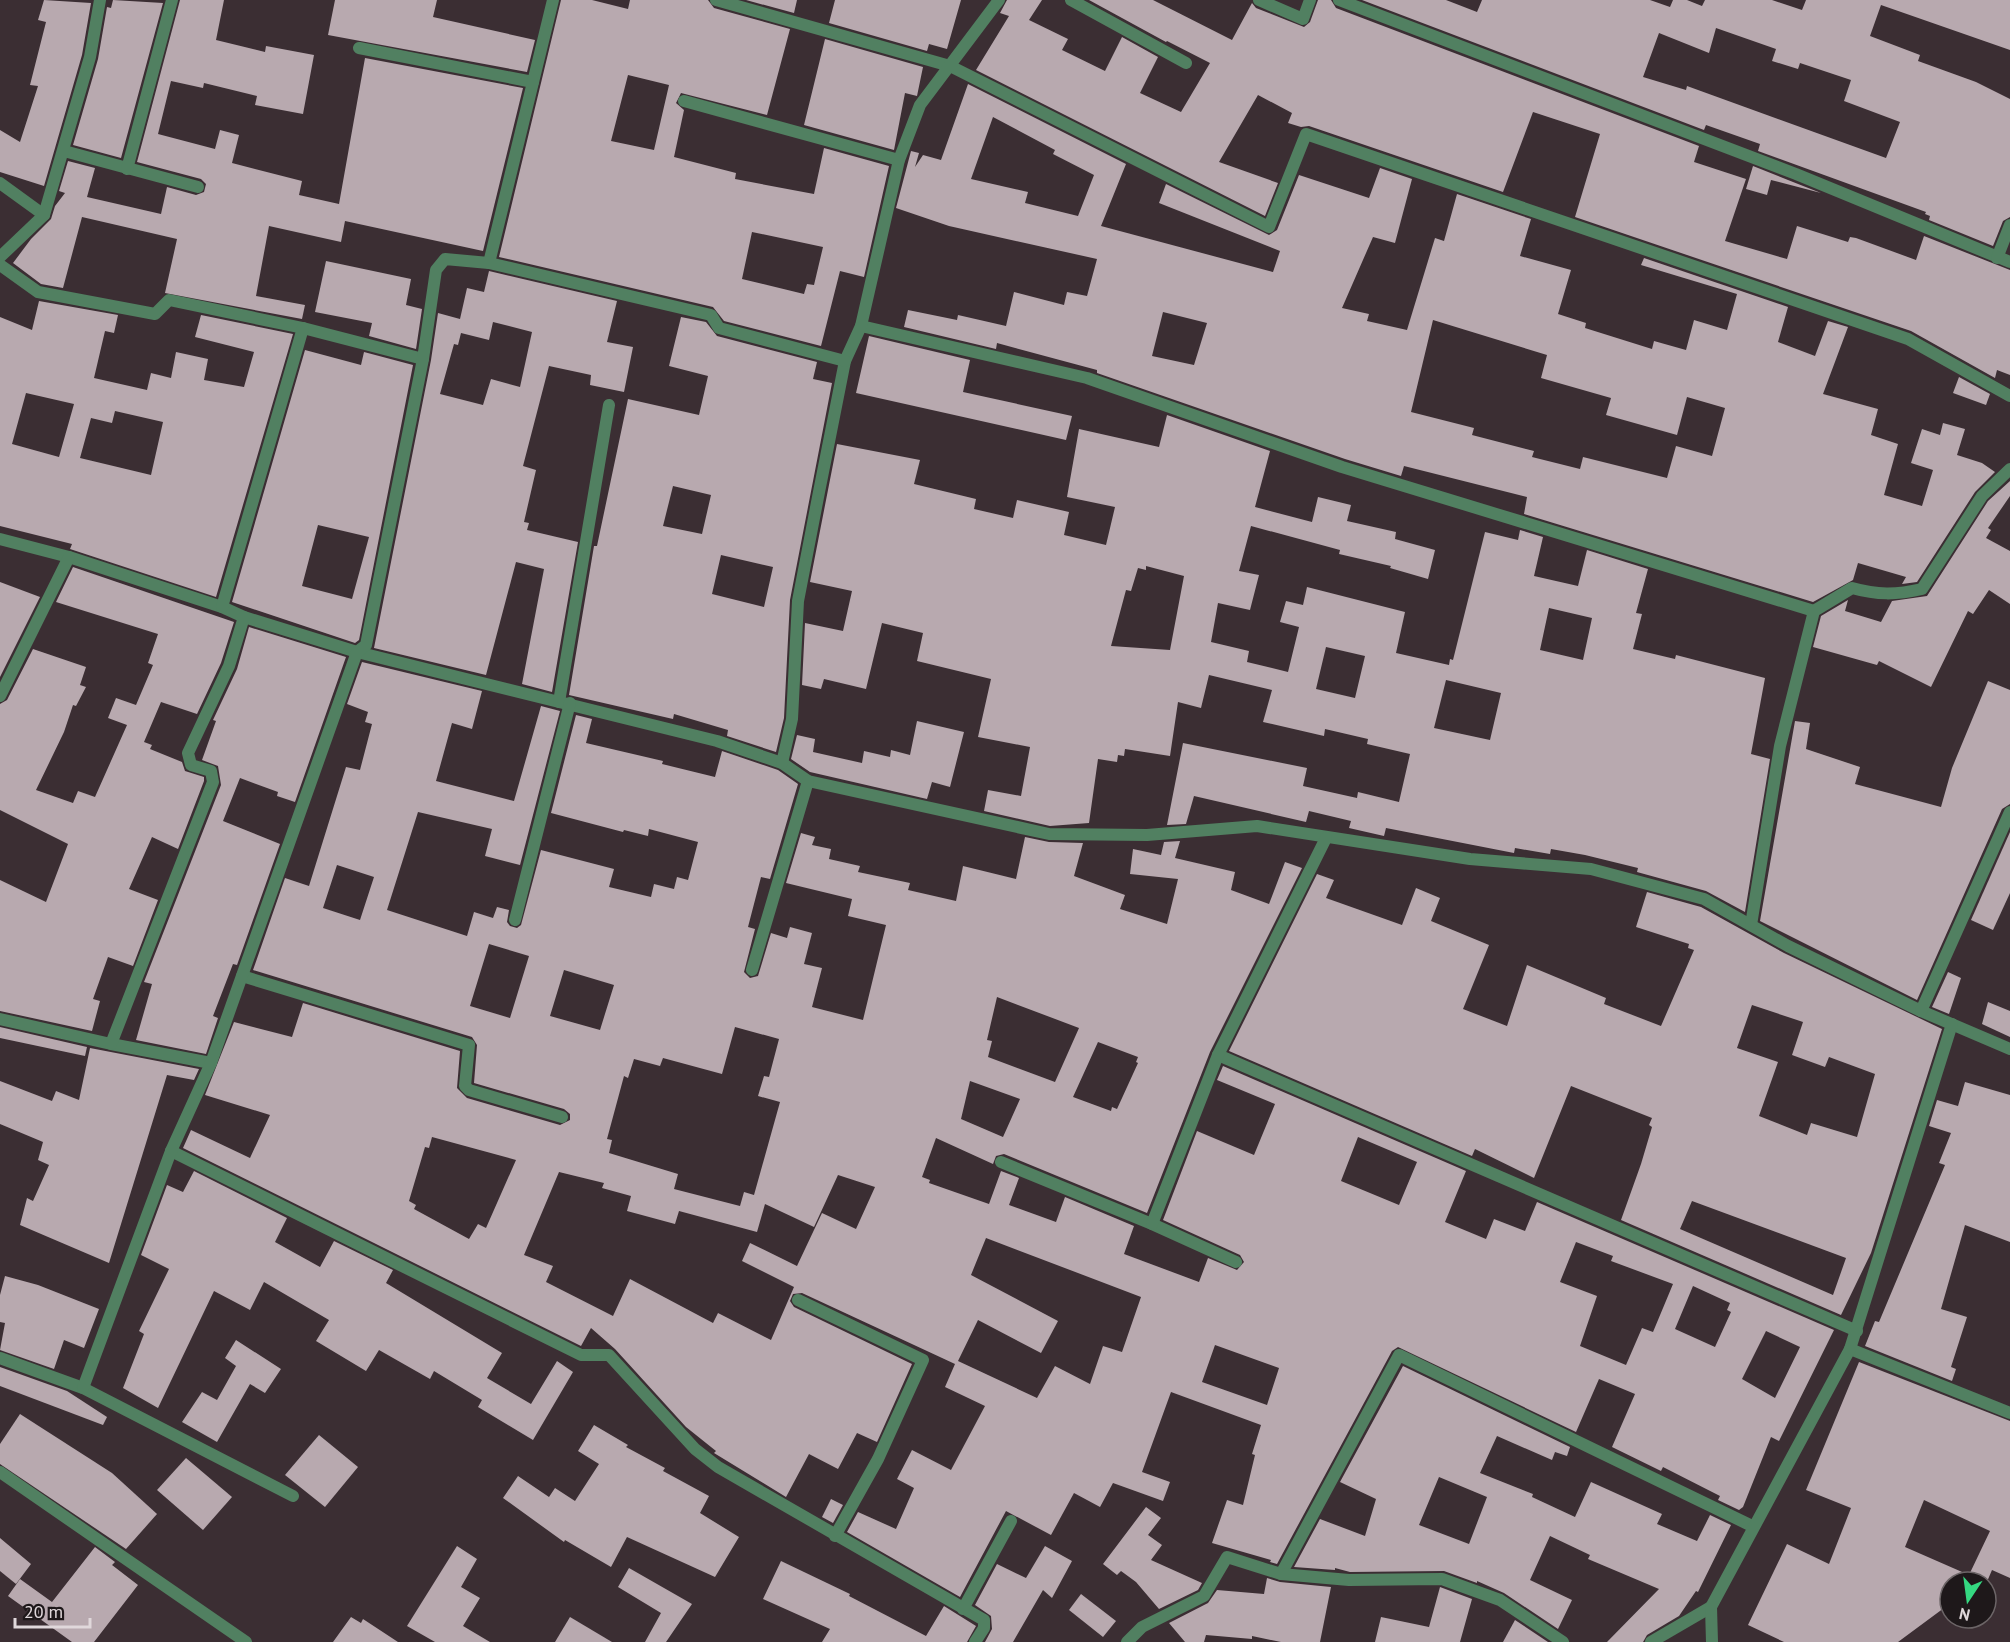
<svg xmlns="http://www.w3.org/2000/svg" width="2010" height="1642" font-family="'PT Sans',sans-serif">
<rect width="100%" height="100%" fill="#3b2e33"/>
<g fill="#b8a9af" fill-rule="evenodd">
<path d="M44 0 91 3 82 55 44 186 0 172V130L20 142 38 86 30 85 46 22 38 20Z"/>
<path d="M113 0 163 3 121 158 73 145 98 59 107 7 111 8Z"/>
<path d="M180 0H224L216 40 265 52 266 46 314 55 303 114 255 105 257 96 204 83 203 88 171 81 158 134 215 149 220 130 239 135 232 163 302 181 299 195 339 204 365 58 523 88 483 251 345 221 341 242 269 226 256 296 305 305 302 319 165 293 177 239 82 217 63 288 41 284 13 263 31 239 51 219 55 206 65 193 59 191 68 161 95 168 87 197 161 214 167 187 196 195 204 192 206 184 201 179 137 162Z"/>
<path d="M335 0H437L433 17 535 40 527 72 328 35Z"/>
<path d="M561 0H592L628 9 630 0H708L714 8 790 29 767 115 681 93 676 103 684 110 674 157 736 173 735 179 814 194 824 148 889 166 864 277 840 271 821 346 724 321 713 307 499 257ZM628 75 669 85 654 150 611 141ZM752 232 823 247 814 285 807 284 804 294 742 279Z"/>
<path d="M746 0H797L794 13Z"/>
<path d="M835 0H961L947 49 929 44 927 51 829 23Z"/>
<path d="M1007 0H1042L1029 20 1068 39 1062 50 1105 71 1122 37 1158 57 1140 93 1181 112 1210 63 1167 41 1166 42 1089 0H1153L1232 40 1252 3 1256 8 1304 27 1310 22 1318 0H1331L1336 8 1699 146 1694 162 1746 179 1725 241 1787 259 1797 226 1848 242 1850 237 1856 238 1916 260 1924 236 2010 270V375L1997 370 1995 378 1911 331 1575 217 1600 134 1533 112 1503 192 1309 126 1301 127 1288 123 1292 113 1258 95 1219 162 1278 183 1265 216 976 70 1009 16 1000 13Z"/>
<path d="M1362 0H1446L1477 12 1482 0H1650L1670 7 1673 0H1687L1702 6 1705 0H1772L1802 10 1806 0H2010V50L1881 5 1870 36 1920 55 1918 61 1976 82 2010 99V217L2003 221 1993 246 1929 220 1930 216 1925 214 1926 212 1758 151 1760 144 1706 125 1704 130ZM1716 28 1776 49 1772 61 1798 69 1800 63 1851 80 1844 101 1900 122 1886 158 1687 86 1686 90 1643 77 1659 33 1709 53Z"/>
<path d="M825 39 923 67 917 96 905 93 894 150 804 125Z"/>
<path d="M968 84 1126 164 1101 226 1273 272 1280 251 1159 203 1166 184 1269 235 1277 230 1299 175 1369 198 1380 168 1412 179 1395 243 1373 237 1342 308 1369 314 1367 321 1407 330 1435 238 1444 241 1457 194 1531 219 1520 256 1571 270 1558 314 1586 323 1585 328 1652 349 1654 341 1686 350 1694 320 1727 330 1737 294 1641 265 1644 258 1788 307 1778 342 1815 356 1828 321 1848 327 1823 394 1878 409 1871 435 1898 444 1884 495 1922 506 1933 470 1911 463 1922 429 1940 435 1943 423 1965 429 1957 455 1982 463 1995 472 1975 492 1917 582 1902 584 1906 577 1858 563 1853 580 1813 602 1524 514 1527 497 1404 466 1401 476 1345 459 1097 373V370L997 343 996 349 904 327 908 310 957 320 958 315 1006 326 1014 292 1064 305 1067 292 1087 296 1097 259 949 226 896 208 911 151 919 153 915 167 923 155 941 160ZM993 117 1055 150 1053 154 1094 175 1078 216 1025 203 1028 192 971 179ZM1163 312 1207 323 1194 365 1152 356ZM1433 320 1547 355 1541 378 1611 398 1606 415 1677 435 1687 397 1725 408 1712 456 1676 446 1667 478 1583 457 1580 469 1532 457 1534 451 1472 435 1474 428 1411 412Z"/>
<path d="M1753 166 1793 182 1821 193 1771 180 1767 195 1746 189Z"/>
<path d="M326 261 411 279 406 305 422 309 416 349 369 336 372 323 315 312Z"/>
<path d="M489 271 617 301 607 342 633 347 624 392 590 385 591 375 549 366 523 466 536 470 524 522 529 523 527 530 578 542 552 692 522 684 544 569 516 562 486 675 374 648 431 360 438 313 460 319 467 288 484 292ZM493 322 532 332 520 387 491 379 483 405 440 394 454 344 458 345 461 333 489 340Z"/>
<path d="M39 301 118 315 114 333 105 331 94 378 147 390 151 373 171 378 176 352 208 359 204 380 244 387 254 352 195 337 201 315 293 334 216 597 70 549 72 544 0 526V317L32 330ZM26 393 74 404 59 457 12 444ZM115 411 163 422 151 475 80 458 91 418 112 423Z"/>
<path d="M681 317 706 322 717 336 817 362 813 379 832 383 790 600 784 718 776 752 727 736 728 730 674 714 673 719 569 695 594 546H597L628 399 699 415 708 376 669 366ZM673 486 711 495 702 534 663 526ZM721 555 773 567 764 607 712 594Z"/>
<path d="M869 336 970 360 963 392 1072 416 1066 440 856 393Z"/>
<path d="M305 350 361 365 364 352 413 365 359 640 355 643 232 602ZM318 525 369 537 352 599 302 586Z"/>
<path d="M1959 377 1990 394 1986 405 1953 393Z"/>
<path d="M1167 415 1270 451 1255 507 1312 522 1318 497 1351 505 1347 521 1396 532 1395 539 1435 550 1428 579 1390 568 1391 566 1339 554 1340 550 1251 526 1239 571 1259 575 1250 610 1218 603 1211 642 1249 651 1247 662 1288 672 1299 627 1280 622 1286 601 1303 605 1307 587 1405 612 1396 653 1449 665 1450 659 1453 660 1485 532 1518 540 1520 530 1543 537 1534 576 1578 586 1587 550 1648 569 1636 613 1642 614 1633 649 1675 659 1676 655 1765 678 1751 754 1770 759 1745 912 1706 891 1637 872 1638 868 1585 855 1551 849 1550 854 1515 848 1514 853 1386 828 1384 836 1349 828 1351 821 1309 811 1306 822 1194 796 1186 824 1167 825 1183 743 1307 768 1303 786 1357 798 1358 792 1399 802 1410 754 1367 744 1368 739 1325 729 1324 736 1263 722 1272 690 1209 675 1201 708 1178 702 1170 756 1125 749 1124 756 1118 755 1117 762 1098 759 1089 823 1050 826 984 811 988 790 1021 796 1030 747 978 737 991 679 917 661 923 633 882 623 866 689 824 679 821 689 802 685 805 623 843 631 852 591 810 582 837 444 920 460 914 484 976 499 974 509 1013 518 1017 500 1069 512 1064 535 1106 545 1115 507 1067 497 1079 429 1159 447ZM1146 566 1184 576 1170 650 1111 646 1126 590 1131 591 1138 568 1146 570ZM1549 608 1592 618 1583 660 1540 650ZM1326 647 1365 656 1355 698 1316 689ZM1446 680 1501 693 1490 740 1434 728Z"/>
<path d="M2010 481V496L1988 528 1991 530 1986 538 2010 551V604L1989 590 1973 614 1968 611 1931 687 1879 661 1877 665 1813 647 1821 616 1848 600 1845 611 1881 622 1892 601 1927 596 1988 501Z"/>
<path d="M73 567 234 622 221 663 197 714 161 702 144 742 152 745 150 749 182 762 185 771 204 777V781L178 849 152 837 129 889 158 900 133 966 108 957 93 999 100 1001 92 1031 0 1011V880L46 902 68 844 0 810V704L7 700 33 649 86 667 80 685 86 687 76 706 73 705 64 732 36 790 73 803 78 791 95 797 127 725 108 718 116 698 136 705 153 665 148 663 158 634 56 602Z"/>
<path d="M0 582 40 597 0 677Z"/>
<path d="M249 627 346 657 295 802 277 796 278 792 240 778 223 821 280 844 237 965 233 964 213 1016 218 1018 206 1054 136 1040 152 984 144 982 221 785 218 766 202 760 216 721 213 720 237 669Z"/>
<path d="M362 662 482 691 472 729 452 723 436 781 514 801 541 706 560 711 520 865 485 856 492 829 418 812 387 910 467 936 474 912 493 918 497 907 509 910 507 922 510 926 517 928 521 925 541 850 614 869 609 887 651 897 654 884 674 889 677 877 688 880 698 842 649 829 648 836 624 830 623 832 551 813 576 715 592 719 586 743 663 761 662 764 715 777 722 751 778 770 798 784 770 879 761 877 748 927 755 929 744 972 750 978 758 976 771 933 787 938 790 927 812 933 804 964 822 968 812 1007 863 1020 886 925 848 916 852 899 786 883 801 833 815 837 812 845 831 849 829 859 860 866 858 872 910 883 908 890 956 901 963 866 1016 879 1025 837 1049 842 1083 843 1074 876 1125 895 1120 909 1167 924 1178 879 1130 874 1133 849 1161 855 1164 842 1180 841 1175 858 1235 872 1231 890 1269 904 1285 862 1302 868 1210 1052 1147 1213 1004 1154 996 1156 993 1164 936 1138 922 1177 930 1180 929 1183 989 1204 1001 1171 1019 1178 1009 1205 1056 1222 1065 1197 1134 1226 1124 1254 1199 1282 1208 1258 1237 1270 1244 1262 1240 1255 1163 1220 1197 1131 1254 1155 1275 1104 1217 1080 1223 1066 1466 1171 1445 1222 1486 1239 1494 1219 1525 1231 1537 1202 1834 1330 1779 1441 1771 1437 1743 1507 1739 1510 1718 1500 1720 1496 1663 1467 1661 1471 1612 1447 1635 1394 1599 1379 1576 1432 1398 1347 1392 1351 1277 1564 1270 1562 1271 1560 1212 1543 1227 1500 1243 1505 1255 1455 1252 1454 1261 1425 1171 1392 1142 1472 1170 1482 1163 1501 1113 1483 1100 1507 1074 1493 1051 1535 1006 1511 960 1597 847 1532 858 1512 896 1529 914 1488 897 1479 912 1450 951 1470 985 1406 945 1387 955 1364 802 1293 793 1294 790 1301 794 1307 912 1364 877 1442 857 1433 838 1469 809 1454 786 1497 714 1453 716 1451 686 1427 615 1349 591 1328 581 1346 183 1148 191 1130 250 1158 270 1115 205 1095 234 1022 292 1037 303 1003 460 1051 457 1088 467 1098 560 1125 570 1120V1114L564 1109 474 1083 477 1045 472 1037 253 970 285 878 309 886 346 767 360 770 372 724 365 722 368 712 347 704ZM337 865 374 877 360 920 323 908ZM489 944 529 956 510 1018 470 1006ZM564 970 614 985 600 1030 550 1016ZM997 997 1079 1028 1055 1082 988 1057 992 1041 987 1040ZM735 1027 779 1039 769 1077 764 1076 758 1096 780 1102 754 1195 744 1192 740 1206 674 1189 678 1174 609 1153 612 1140 607 1139 624 1076 628 1078 634 1059 660 1066 663 1058 722 1074ZM1098 1042 1138 1057 1136 1062 1138 1063 1117 1109 1112 1107 1111 1111 1073 1097ZM970 1081 1020 1099 1003 1137 961 1119ZM432 1137 516 1160 486 1228 478 1224 469 1239 414 1209 416 1205 409 1201 425 1147 429 1148ZM1358 1137 1417 1162 1399 1205 1341 1181ZM559 1172 604 1183 602 1188 631 1196 627 1211 675 1224 679 1211 757 1232 765 1204 814 1227 838 1175 875 1187 856 1229 822 1213 797 1266 750 1243 742 1261 794 1287 771 1340 718 1313 713 1323 630 1279 613 1316 546 1282 553 1266 524 1255ZM986 1238 1141 1297 1122 1352 1103 1346 1090 1384 1055 1366 1037 1398 958 1361 978 1320 1041 1353 1058 1321 971 1275ZM1576 1242 1613 1256 1611 1261 1673 1284 1653 1332 1642 1328 1626 1365 1580 1346 1597 1296 1560 1282ZM1693 1286 1730 1303 1727 1310 1731 1312 1715 1347 1675 1329ZM1766 1331 1800 1347 1775 1398 1742 1379ZM1215 1345 1279 1368 1267 1405 1202 1382Z"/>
<path d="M1988 681 2010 690V804L2002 809 1917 1000 1760 921 1795 721 1810 723 1806 749 1860 767 1855 784 1941 807 1952 768Z"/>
<path d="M917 721 964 732 950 787 932 782 927 799 810 772 791 759 797 735 815 739 813 752 862 763 864 751 890 757 891 750 910 755Z"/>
<path d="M2010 832V893L1993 930 1971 920Z"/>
<path d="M1317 874 1334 880 1326 898 1402 925 1416 888 1440 898 1431 921 1489 945 1463 1009 1507 1026 1527 965 1606 998 1604 1004 1661 1026 1694 950 1688 948 1689 944 1636 927 1647 892 1701 907 1784 953 1942 1029 1871 1253 1841 1315 1621 1220 1641 1164 1652 1127 1649 1125 1652 1118 1571 1086 1534 1178 1475 1149 1472 1156 1229 1051ZM1752 1005 1803 1022 1792 1055 1825 1067 1829 1057 1875 1074 1857 1137 1811 1123 1807 1135 1759 1116 1778 1062 1737 1048ZM1692 1201 1846 1258 1833 1295 1680 1229Z"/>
<path d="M1948 972 1961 978 1949 1014 1932 1007Z"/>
<path d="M1988 1002 2010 1011V1037L1982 1024Z"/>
<path d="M0 1027 87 1047 85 1056 0 1038Z"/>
<path d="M90 1048 199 1069 194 1080 167 1075 109 1263 20 1225 27 1198 33 1201 49 1165 38 1160 43 1142 0 1124V1081L52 1101 56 1091 79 1100Z"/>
<path d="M1965 1082 2010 1095V1242L1965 1225 1941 1309 1967 1317 1951 1367 1956 1369 1952 1381 1865 1346 1875 1321 1879 1322 1945 1165 1939 1163 1951 1133 1929 1126 1937 1100 1958 1106Z"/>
<path d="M194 1171 287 1218 275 1242 320 1267 334 1241 393 1270 386 1283 502 1353 487 1378 531 1404 557 1361 573 1372 533 1440 478 1407 482 1400 434 1371 430 1379 379 1350 366 1371 316 1341 329 1320 264 1282 250 1310 214 1291 158 1408 123 1388 144 1334 139 1331 169 1269 141 1255 167 1185 183 1192Z"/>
<path d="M5 1276 38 1285 99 1309 84 1348 64 1340 54 1369 0 1350 5 1323 0 1322V1295Z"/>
<path d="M236 1340 281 1369 265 1393 250 1384 217 1442 182 1422 202 1392 217 1400 236 1366 225 1358Z"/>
<path d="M1859 1362 2010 1421V1578L1992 1570 1986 1584 1950 1582V1610L1944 1608 1898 1642H1784L1748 1625 1787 1544 1829 1564 1851 1508 1806 1490ZM1924 1500 1990 1531 1969 1575 1905 1547Z"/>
<path d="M1403 1366 1570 1447 1567 1456 1555 1452 1552 1460 1497 1436 1480 1473 1533 1494 1532 1497 1575 1517 1591 1482 1662 1514 1657 1524 1697 1541 1710 1515 1731 1525 1698 1592 1696 1591 1679 1616 1647 1635 1643 1642H1607L1659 1589 1588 1559 1590 1555 1550 1536 1530 1580 1572 1600 1558 1629 1504 1593 1477 1581V1583L1444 1571 1350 1572 1335 1568V1570L1294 1567 1320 1519 1365 1536 1376 1499 1340 1482ZM1439 1477 1487 1497 1469 1544 1419 1525Z"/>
<path d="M0 1367 67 1391 107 1417 103 1425 0 1386Z"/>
<path d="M20 1414 112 1473 157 1514 126 1549 0 1464V1444Z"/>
<path d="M594 1425 628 1445 626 1447 665 1468 663 1471 709 1496 700 1513 739 1537 715 1577 627 1537 611 1567 565 1540 564 1542 503 1498 518 1476 549 1497 555 1488 575 1501 599 1464 578 1451Z"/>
<path d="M319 1435 358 1467 325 1507 285 1475Z"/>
<path d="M186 1458 232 1497 203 1530 157 1490Z"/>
<path d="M831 1499 843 1505 833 1523 822 1517Z"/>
<path d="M1146 1507 1161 1518 1148 1535 1162 1545 1151 1560 1202 1583 1198 1590 1159 1609 1136 1582 1121 1571 1117 1575 1103 1564Z"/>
<path d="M0 1538 31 1564 16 1584 0 1571Z"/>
<path d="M457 1546 477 1559 461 1587 480 1598 463 1626 490 1642H435L407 1626Z"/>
<path d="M1045 1546 1072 1561 1052 1598 1043 1590 1013 1642H985L992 1629 991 1616 975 1605 997 1564 1026 1578Z"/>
<path d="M95 1547 115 1562 112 1565 138 1585 94 1642H72L8 1596 20 1579 52 1602Z"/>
<path d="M781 1561 850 1594 849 1596 926 1636 944 1606 976 1626 967 1642H822L830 1629 763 1599Z"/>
<path d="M629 1568 692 1604 666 1642H645L661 1613 618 1587Z"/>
<path d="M1267 1578 1280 1582 1331 1587 1320 1642H1281L1252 1636V1639L1206 1635 1204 1642H1185L1169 1623 1208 1603 1217 1590 1264 1594Z"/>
<path d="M1440 1587 1472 1599 1460 1642H1375L1381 1617 1429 1627Z"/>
<path d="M1081 1594 1116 1621 1103 1637 1069 1610Z"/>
<path d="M351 1617 361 1623 363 1619 398 1642H333Z"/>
<path d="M570 1617 612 1642H555Z"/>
<path d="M1515 1620 1548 1642H1503Z"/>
</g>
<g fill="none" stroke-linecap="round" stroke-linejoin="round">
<g stroke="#518061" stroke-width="12">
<path d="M716 0 950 66 1269 227 1306 134 1908 339 2010 396"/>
<path d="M1071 0 1186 63"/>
<path d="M1259 0 1303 19 1310 0"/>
<path d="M1339 0 1796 174 2010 262"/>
<path d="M359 48 533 82"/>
<path d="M684 101 899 160"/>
<path d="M64 151 198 187"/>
<path d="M127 169 172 0"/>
<path d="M0 183 44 215"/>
<path d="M0 257 44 215 90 57 100 0"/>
<path d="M1997 258 2010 225"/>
<path d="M489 263 553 0"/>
<path d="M0 265 38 292 155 314 169 300 303 328 423 359"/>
<path d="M861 326 1087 378 1342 467 1814 611"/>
<path d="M0 539 69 557 222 607 244 617 357 652 717 741 782 763 808 781 1049 834 1147 835 1257 826 1470 859 1591 869 1704 899 1788 946 1921 1011 2010 1049"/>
<path d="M222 607 303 328"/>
<path d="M0 696 69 557"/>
<path d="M559 702 609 405"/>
<path d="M782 763 792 719 798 601 819 492 845 361 861 326 899 160 920 105 999 0"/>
<path d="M515 920 570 703"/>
<path d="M1751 925 1780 746 1814 611 1852 588C1877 595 1896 595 1922 589L1982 496 2010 469"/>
<path d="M752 970 808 781"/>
<path d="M242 976 469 1045 465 1086 469 1090 562 1117"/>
<path d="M1921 1011 2010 812"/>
<path d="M0 1019 111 1044 211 1063"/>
<path d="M111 1044 213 782 211 771 191 765 188 753 229 666 244 617"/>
<path d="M1218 1055 1857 1331"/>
<path d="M171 1151 581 1355H609L695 1449 718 1467 984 1620V1628L975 1642"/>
<path d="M1001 1162 1152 1224 1236 1262"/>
<path d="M1152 1224 1218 1055 1326 838"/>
<path d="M798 1300 923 1360 878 1459 835 1536"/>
<path d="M1850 1349 2010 1413"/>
<path d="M0 1358 83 1388 293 1496"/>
<path d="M83 1388 171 1151 211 1063 357 652 366 645 423 359 436 270 445 259 489 263 711 315 719 328 845 361"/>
<path d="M0 1472 246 1642"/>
<path d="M1281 1574 1399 1355 1752 1526"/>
<path d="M963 1609 1011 1521"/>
<path d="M1127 1642 1142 1627 1204 1596 1227 1557 1281 1574 1349 1580 1442 1579 1500 1600 1563 1642"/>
<path d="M1651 1642 1711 1607"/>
<path d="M1712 1642 1711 1607 1850 1349 1952 1024"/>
</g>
</g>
<g transform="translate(1968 1600) rotate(193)"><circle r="28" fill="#1e181a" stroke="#6c6567" stroke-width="1.5"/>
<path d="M0-4.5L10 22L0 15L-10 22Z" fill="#35d881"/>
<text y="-9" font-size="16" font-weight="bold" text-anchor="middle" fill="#e0d8db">N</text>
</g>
<path d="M15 1618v9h75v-9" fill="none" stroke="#e0d8db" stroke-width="3"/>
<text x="24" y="1618" font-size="18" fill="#e0d8db" stroke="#1e181a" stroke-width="4.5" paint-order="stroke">20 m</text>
</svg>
